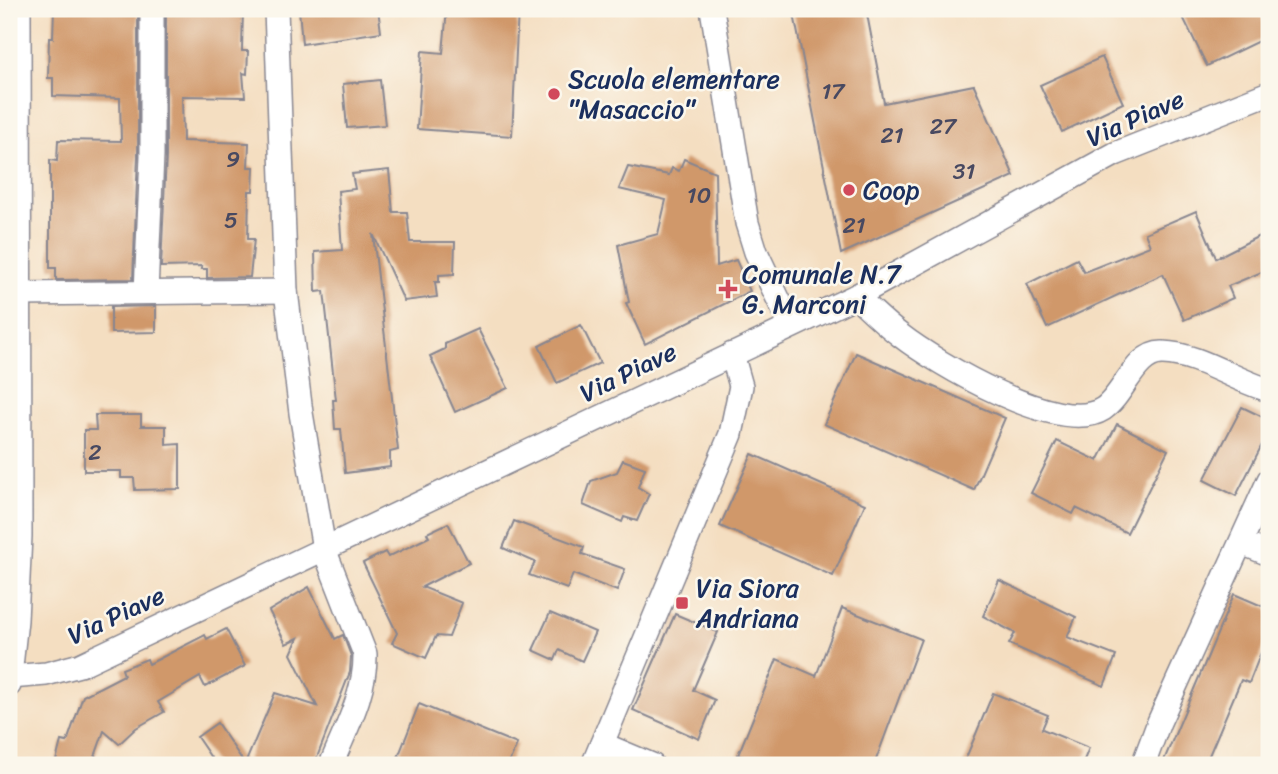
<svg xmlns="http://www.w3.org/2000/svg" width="1278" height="774" font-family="Sriracha,sans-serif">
<rect width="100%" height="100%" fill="#fbf7ec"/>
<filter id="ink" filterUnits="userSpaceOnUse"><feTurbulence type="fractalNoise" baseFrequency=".0143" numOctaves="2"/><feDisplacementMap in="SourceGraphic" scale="14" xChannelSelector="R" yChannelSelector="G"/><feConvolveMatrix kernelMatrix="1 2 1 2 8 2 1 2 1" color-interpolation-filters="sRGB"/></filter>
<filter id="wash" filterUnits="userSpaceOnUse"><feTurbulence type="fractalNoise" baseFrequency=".00686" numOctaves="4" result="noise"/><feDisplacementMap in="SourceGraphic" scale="28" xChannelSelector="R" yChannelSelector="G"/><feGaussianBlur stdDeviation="1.57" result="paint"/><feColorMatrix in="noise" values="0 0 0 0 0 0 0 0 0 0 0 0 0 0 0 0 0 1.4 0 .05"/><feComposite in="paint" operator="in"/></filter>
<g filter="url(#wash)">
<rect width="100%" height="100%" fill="#f4dec1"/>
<g id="blocks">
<g fill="#d0986a">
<path d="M54 9H138V156L133 279 56 280V268H50V160L57 161 58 140 121 141 120 98 53 96V78H48L49 38H53Z"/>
<path d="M166 9H243L242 51H248L247 74 243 73 245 97 182 96 183 141 249 143 248 167H254L253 191H249L248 239H254L250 277 207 278V269H201L202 266 161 267 166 156Z"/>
<path d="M299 9H378L381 32 302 44Z"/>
<path d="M447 9H518L512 136 417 129 422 51 443 53Z"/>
<path d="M793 9H866L884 103 974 85 1014 176 841 254Z"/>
<path d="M1179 9H1259L1269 36 1207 66Z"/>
<path d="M1102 57 1123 103 1062 132 1040 85Z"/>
<path d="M380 80 385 125 347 128 343 84Z"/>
<path d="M684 159 715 172 717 266 736 260 750 291 645 344 626 303 629 302 618 245 658 234 666 200 619 189 628 167 669 175 672 168 679 171Z"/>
<path d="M389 170 393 212H407L410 242H455L454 274 439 275V282H435L437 297 404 301 373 234 398 450 390 452V467L345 473 341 429H335L333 400H336L324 291 316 292 315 252 342 250 338 191 355 189 352 174Z"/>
<path d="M1196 211 1216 258 1269 231V269L1228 286 1233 298 1184 320 1163 274 1047 328 1027 284 1077 259 1084 272 1150 246 1145 233Z"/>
<path d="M156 306V332L111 333V307Z"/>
<path d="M581 325 600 363 557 383 539 346Z"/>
<path d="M478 329 508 388 455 412 430 356 445 349V344Z"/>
<path d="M856 353 1005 418 974 490 824 424Z"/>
<path d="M1242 407 1269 420V431L1236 496 1204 480Z"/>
<path d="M95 415H141V426H166V445L180 444V489L135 490 134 478H121V471H84V430H96Z"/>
<path d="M1117 424 1168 450 1127 533 1076 508 1073 514 1031 493 1057 441 1098 461Z"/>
<path d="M752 454 865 504 833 576 720 526Z"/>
<path d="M623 460 645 468 638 487 649 494 637 521 624 517 622 522 583 505 591 481 617 472Z"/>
<path d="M514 521 584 547 582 554 625 569 617 591 573 574 567 589 529 575 535 562 503 548Z"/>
<path d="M448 523 469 563 422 587 462 603 449 637 436 636 426 658 392 643 397 633 363 563 385 552 388 557 429 537 427 533Z"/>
<path d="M999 580 1076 617 1067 637 1116 656 1104 686 1009 644 1015 633 983 616Z"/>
<path d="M309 587 335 639 343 635 351 656 350 672 314 765H216L197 737 217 723 245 764 275 693 317 706 291 654 298 638 286 644 269 611Z"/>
<path d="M1234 594 1269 609V632L1249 683 1241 680 1205 765H1162Z"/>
<path d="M842 608 921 639 874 765H763L738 755 777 659 816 676Z"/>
<path d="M550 613 595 632 582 661 559 650 555 660 533 650Z"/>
<path d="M675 614 718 632 693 690 715 700 699 739 633 710Z"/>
<path d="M226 629 245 666 205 687 200 677 158 702 164 712 136 728 119 744 104 731 92 765H55L61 741 67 742 83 696 124 675 122 669 147 659 149 664 205 635 207 639Z"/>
<path d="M993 693 1048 715 1042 729 1089 748 1082 765H963Z"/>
<path d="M419 704 517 744 508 765H395Z"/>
</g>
</g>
</g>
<g filter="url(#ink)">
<use href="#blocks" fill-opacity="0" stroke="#888690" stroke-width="2"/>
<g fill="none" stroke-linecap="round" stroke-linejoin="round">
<defs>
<g id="minor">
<path d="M276 9 286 291 301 413 324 549 365 654C366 693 345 730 331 765"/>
<path d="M712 9 747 223 756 252 791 326"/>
<path d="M146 292 152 156V9"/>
<path d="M19 294 286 291"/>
<path d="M856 296C870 309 884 323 900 335 936 363 1060 437 1103 409 1124 395 1135 352 1163 353 1199 354 1235 381 1269 390"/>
<path d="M1242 543 1269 554"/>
<path d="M10 677 46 674 80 665 856 296 1115 154 1269 93"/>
<path d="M9 685 16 620 20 536 19 9"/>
<path d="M602 744 652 765"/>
<path d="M593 765 731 434 741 386 732 354"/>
<path d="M1143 765 1159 722 1269 480"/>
</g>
</defs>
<use href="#minor" stroke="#888690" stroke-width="26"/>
<use href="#minor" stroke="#fff" stroke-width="23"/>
</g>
</g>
<g fill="#d1495b" stroke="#fbf7ec" stroke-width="2.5">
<circle cx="554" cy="94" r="7"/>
<circle cx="849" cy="190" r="7"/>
<path d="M724.5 278.5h7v7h7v7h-7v7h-7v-7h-7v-7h7z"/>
<rect x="675" y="596" width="14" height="14" rx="3.5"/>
</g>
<g text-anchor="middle" stroke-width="5" stroke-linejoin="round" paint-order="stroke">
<g font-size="23" fill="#484961">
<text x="833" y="99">17</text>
<text x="943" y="134">27</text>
<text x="892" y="143">21</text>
<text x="233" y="167">9</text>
<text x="964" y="179">31</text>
<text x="699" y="203">10</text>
<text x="231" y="228">5</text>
<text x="854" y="233">21</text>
<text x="95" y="460">2</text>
</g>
<g font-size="26" fill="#1b2f5e" stroke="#fbf7ec" text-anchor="start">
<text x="568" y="88">Scuola elementare<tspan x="568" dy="30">"Masaccio"</tspan></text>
<text x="863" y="199">Coop</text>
<text x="742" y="283">Comunale N.7<tspan x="742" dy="30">G. Marconi</tspan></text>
<text x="696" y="597">Via Siora<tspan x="696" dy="30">Andriana</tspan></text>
</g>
<g font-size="26" fill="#1b2f5e" stroke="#fbf7ec">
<text transform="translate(1135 118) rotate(-24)" y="9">Via Piave</text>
<text transform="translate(628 372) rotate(-26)" y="9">Via Piave</text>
<text transform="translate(116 615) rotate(-25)" y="9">Via Piave</text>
</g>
</g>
<rect width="1278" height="774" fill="none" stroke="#fbf7ec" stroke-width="35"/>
</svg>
